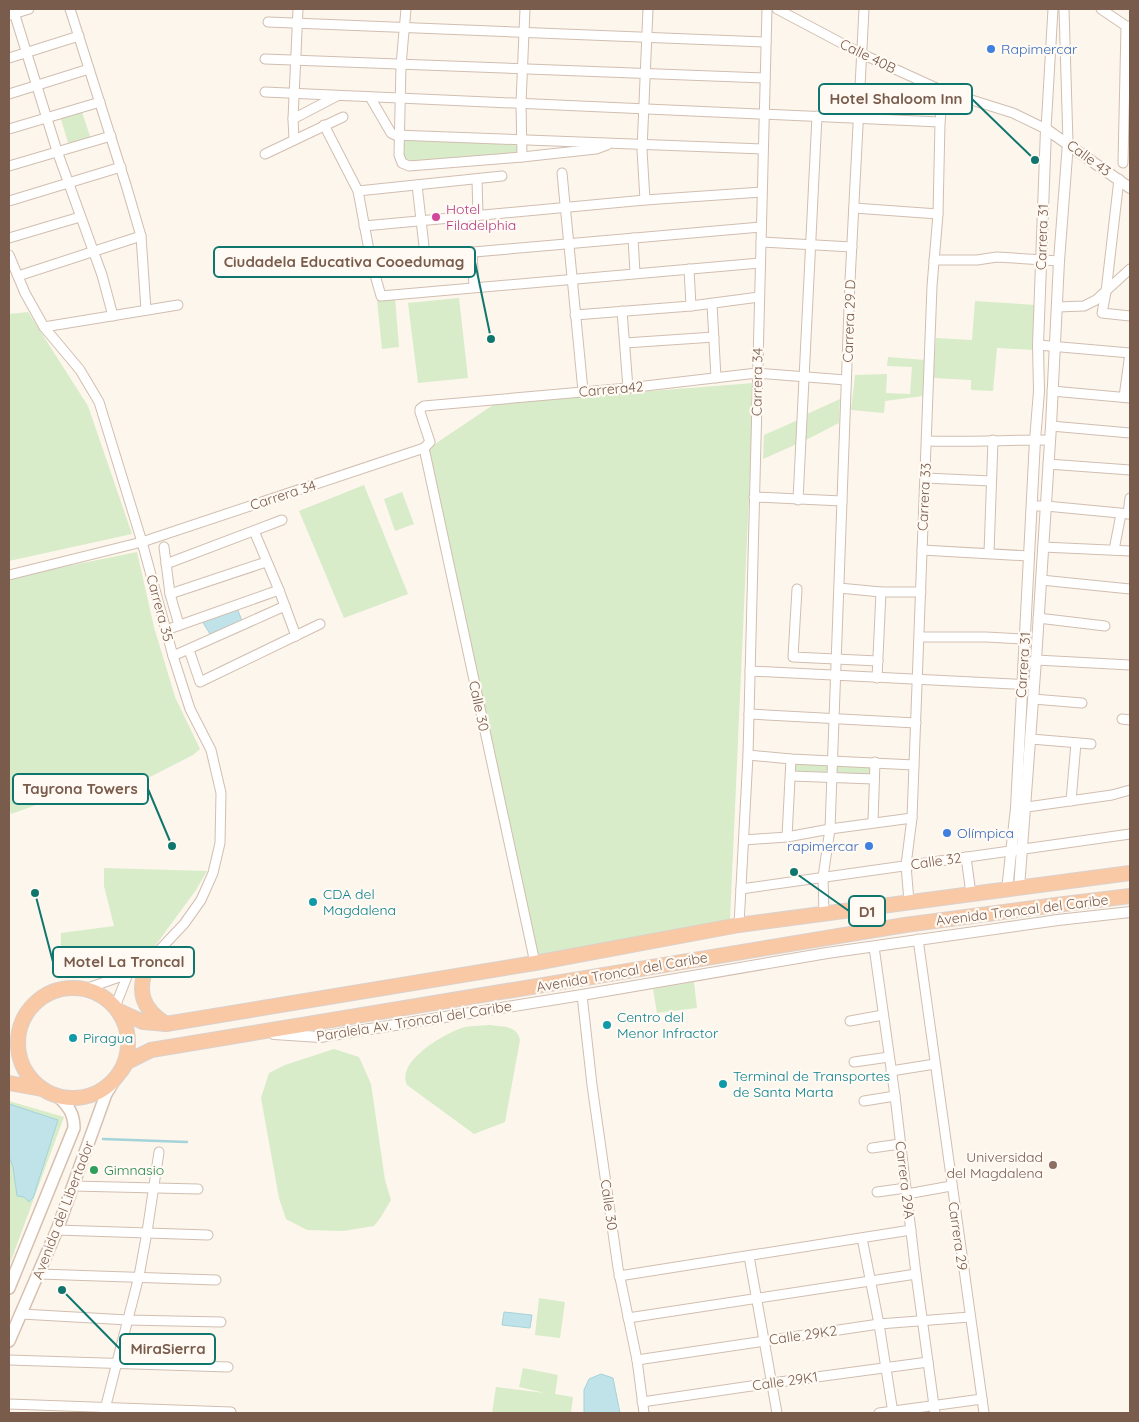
<svg xmlns="http://www.w3.org/2000/svg" width="1139" height="1422" font-family="Quicksand,sans-serif">
<rect width="100%" height="100%" fill="#fdf6ec"/>
<g fill="#d8ecc9">
<path d="M81 109 91 139 69 146 60 116Z"/>
<path d="M408 139 515 145 518 148 517 153 407 163 403 157 404 142Z"/>
<path d="M395 298 399 347 382 349 377 300Z"/>
<path d="M459 298 468 378 418 383 408 303Z"/>
<path d="M975 301 1036 305 1033 350 997 348 993 391 971 390V380L933 378 936 338 972 340Z"/>
<path d="M28 312 88 406 132 534 9 561V314Z"/>
<path d="M888 357 925 360 923 396 885 401 884 413 851 410 855 375 887 374 886 393 910 394 912 367 887 366Z"/>
<path d="M754 383 730 920 538 955 429 448 496 403Z"/>
<path d="M840 399 839 423 806 440 807 414Z"/>
<path d="M798 420 797 444 763 459 764 435Z"/>
<path d="M364 485 408 594 344 618 299 511Z"/>
<path d="M402 492 414 524 395 531 384 499Z"/>
<path d="M137 552 154 627 175 697 200 749 193 755 95 805C65 790 40 804 11 814L9 806V578Z"/>
<path d="M794 761 830 764 829 775 793 773Z"/>
<path d="M836 762 873 765 872 778 836 777Z"/>
<path d="M104 868 207 871 196 890 152 950 124 969 60 975 61 933 114 926 104 886Z"/>
<path d="M694 982 697 1008 657 1013 653 989Z"/>
<path d="M490 1025C503 1027 517 1025 520 1040L505 1122 474 1134 407 1085C396 1062 441 1036 459 1029 468 1025 480 1026 490 1025Z"/>
<path d="M334 1049 359 1057 371 1084 385 1180 391 1200 381 1217 374 1226 343 1231 307 1230 286 1219 279 1198 261 1098 269 1073 285 1065Z"/>
<path d="M9 1101 64 1117 9 1266Z"/>
<path d="M539 1298 565 1302 560 1338 535 1335Z"/>
<path d="M523 1368 558 1375 555 1394 573 1397 571 1413H492L496 1387 545 1393 519 1387Z"/>
</g>
<g fill="#bfe3e8" stroke="#a5d3da">
<path d="M237 608 242 621 210 634 202 621Z"/>
<path d="M9 1104 58 1120 33 1198 29 1202 24 1197 17 1196 13 1167 9 1157Z"/>
<path d="M504 1312 532 1315 530 1328 502 1325Z"/>
<path d="M601 1374 613 1378 620 1413H584V1390L589 1379Z"/>
</g>
<g fill="none" stroke-linecap="round" stroke-linejoin="round">
<path stroke="#a5d3da" stroke-width="2.5" d="M103 1139 187 1142"/>
<defs>
<g id="minor">
<path d="M13 9 57 151 102 275 113 316"/>
<path d="M70 9 126 185 141 236 146 310"/>
<path d="M406 9 401 65 399 155 402 163 409 166 522 157 596 149 607 145"/>
<path d="M777 9 862 54 943 91 1013 113 1046 129 1053 9"/>
<path d="M1064 9 1068 143"/>
<path d="M1101 9 1126 26H1130"/>
<path d="M10 15 29 9"/>
<path d="M268 22 766 42"/>
<path d="M9 58 79 36"/>
<path d="M265 59 765 78"/>
<path d="M265 92 940 122"/>
<path d="M9 94 89 69"/>
<path d="M370 97 391 133 395 135 763 149"/>
<path d="M293 119 337 96"/>
<path d="M324 125 358 191 371 261 381 296 760 263"/>
<path d="M9 129 100 102"/>
<path d="M294 140 293 119 298 9"/>
<path d="M265 154 343 117"/>
<path d="M522 157 521 103 525 9"/>
<path d="M1123 163 1126 26"/>
<path d="M9 166 111 136"/>
<path d="M562 173 583 391"/>
<path d="M1119 179 1106 292 1102 313 1130 316"/>
<path d="M477 180 478 215"/>
<path d="M417 185 425 255"/>
<path d="M358 191 502 176"/>
<path d="M645 200 642 150 648 9"/>
<path d="M9 201 121 167"/>
<path d="M854 208 938 214"/>
<path d="M364 226 645 200 762 192"/>
<path d="M9 238 80 217"/>
<path d="M633 238 635 273"/>
<path d="M761 242 852 247"/>
<path d="M472 252 474 287"/>
<path d="M9 255 25 293 44 327 80 370 99 402 142 542 173 656 190 709 211 750 221 793 220 843 213 873 201 900 184 924 148 962 128 974 85 989"/>
<path d="M934 260H977L997 257 1059 261"/>
<path d="M371 261 761 227"/>
<path d="M689 269 691 306"/>
<path d="M18 276 141 236"/>
<path d="M712 304 716 378"/>
<path d="M1057 307 1084 306 1096 300 1130 269"/>
<path d="M622 311 628 388"/>
<path d="M575 315 691 306 759 297"/>
<path d="M44 327 178 305"/>
<path d="M625 343 714 337"/>
<path d="M1038 345 1130 353"/>
<path d="M1052 391 1130 398"/>
<path d="M1124 397 1130 353"/>
<path d="M1051 426 1130 433"/>
<path d="M927 441C968 442 1009 440 1050 440"/>
<path d="M424 448 535 963"/>
<path d="M1048 464 1130 470"/>
<path d="M925 478 991 481"/>
<path d="M754 497 842 501"/>
<path d="M798 500 817 116"/>
<path d="M1032 506H1046L1130 514"/>
<path d="M1128 514 1130 498"/>
<path d="M254 531 279 590 296 636"/>
<path d="M164 547 170 594 179 625"/>
<path d="M1043 547 1130 551"/>
<path d="M922 550 1029 556"/>
<path d="M1114 550 1121 514"/>
<path d="M989 553 993 440"/>
<path d="M166 564 282 520"/>
<path d="M9 575 142 542 424 448 430 442 420 412V409L424 406 628 388 757 373 846 380"/>
<path d="M1041 580 1130 589"/>
<path d="M839 588 881 592H921"/>
<path d="M797 589 793 657 878 661"/>
<path d="M170 594 266 562"/>
<path d="M1038 618 1105 626"/>
<path d="M166 630 279 590"/>
<path d="M920 637H986L1025 639"/>
<path d="M189 650 200 682 320 624"/>
<path d="M173 656 285 606"/>
<path d="M1023 665 1036 660 1130 665"/>
<path d="M750 671 1034 685"/>
<path d="M877 678 881 592"/>
<path d="M1033 699 1082 703"/>
<path d="M749 714 916 723"/>
<path d="M1122 719 1130 720"/>
<path d="M1031 739 1091 744"/>
<path d="M748 755 791 759 914 765"/>
<path d="M791 776 874 779"/>
<path d="M1071 801 1076 743"/>
<path d="M1020 808 1112 795 1130 790"/>
<path d="M873 822 875 762"/>
<path d="M787 837 791 759"/>
<path d="M744 840 787 837 830 829 912 818"/>
<path d="M966 857 971 894"/>
<path d="M741 889 1130 834"/>
<path d="M909 902 906 865 912 818 914 765 932 286 938 214 940 122 943 91"/>
<path d="M824 914 823 877 830 829 850 281 864 9"/>
<path d="M739 925 748 755 767 9"/>
<path d="M918 939 984 1413"/>
<path d="M874 947 895 1096 916 1274 935 1413"/>
<path d="M582 995 592 1085 618 1268 637 1360 644 1413"/>
<path d="M115 1007 128 974"/>
<path d="M850 1021 883 1015"/>
<path d="M854 1062 889 1057"/>
<path d="M891 1071 935 1064"/>
<path d="M864 1101 895 1096"/>
<path d="M872 1148 900 1144"/>
<path d="M73 1186 198 1189"/>
<path d="M877 1192 906 1188"/>
<path d="M907 1194 951 1186"/>
<path d="M57 1230 208 1235"/>
<path d="M862 1238 879 1324 893 1413"/>
<path d="M749 1256 777 1413"/>
<path d="M39 1274 216 1280"/>
<path d="M619 1276 911 1230"/>
<path d="M21 1314 128 1320 221 1322"/>
<path d="M628 1318 916 1274"/>
<path d="M9 1360 228 1367"/>
<path d="M637 1360 879 1324 970 1317"/>
<path d="M642 1402 772 1383 928 1362"/>
<path d="M9 1404 231 1412"/>
<path d="M104 1413 139 1276 147 1232 159 1152"/>
<path d="M879 1413 982 1399"/>
</g>
<g id="tertiary">
<path d="M1046 129 1130 188"/>
<path d="M1019 888 1036 660 1051 426 1059 261 1068 143"/>
<path d="M1007 890 1016 808 1035 440 1039 391 1038 345 1046 129"/>
<path d="M274 1034 320 1037 582 995 827 953 1058 920 1130 912"/>
</g>
<g id="secondary">
<path d="M9 1288 74 1128C74 1113 68 1106 58 1096"/>
<path d="M9 1341 57 1230 106 1094 115 1079"/>
</g>
<g id="trunk">
<path d="M148 962C137 989 140 1008 166 1024"/>
<circle cx="73" cy="1043" r="55"/>
<path d="M119 1011 143 1022 166 1024 535 963 739 925 1130 873"/>
<path d="M121 1071 127 1062 151 1050 905 925 1056 905 1130 896"/>
<path d="M9 1083 42 1089"/>
</g>
</defs>
<use href="#minor" stroke="#d1beb0" stroke-width="11"/>
<use href="#tertiary" stroke="#d1beb0" stroke-width="12"/>
<use href="#secondary" stroke="#d6c0b0" stroke-width="14"/>
<use href="#trunk" stroke="#dad1cd" stroke-width="16"/>
<use href="#minor" stroke="#fff" stroke-width="9"/>
<use href="#tertiary" stroke="#fff" stroke-width="10"/>
<use href="#secondary" stroke="#fff" stroke-width="11"/>
<use href="#trunk" stroke="#f9c8a4" stroke-width="14"/>
</g>
<g fill="#3f7fe0" stroke="#fffaf3" stroke-width="2">
<circle cx="991" cy="49" r="5"/>
<circle cx="947" cy="833" r="5"/>
<circle cx="869" cy="846" r="5"/>
</g>
<circle fill="#d1479c" stroke="#fffaf3" stroke-width="2" cx="436" cy="217" r="5"/>
<g fill="#0f9aa8" stroke="#fffaf3" stroke-width="2">
<circle cx="313" cy="902" r="5"/>
<circle cx="607" cy="1025" r="5"/>
<circle cx="73" cy="1038" r="5"/>
<circle cx="723" cy="1084" r="5"/>
</g>
<circle fill="#8d6e63" stroke="#fffaf3" stroke-width="2" cx="1053" cy="1165" r="5"/>
<circle fill="#2e9e5b" stroke="#fffaf3" stroke-width="2" cx="94" cy="1170" r="5"/>
<g text-anchor="middle" stroke-width="4.5" stroke-linejoin="round" paint-order="stroke">
<g font-size="14" fill="#366cbe" stroke="#fffaf3" text-anchor="start">
<text x="1001" y="54">Rapimercar</text>
<text x="957" y="838">Olímpica</text>
<text x="859" y="851" text-anchor="end">rapimercar</text>
</g>
<g font-size="14" fill="#7a5c4d" stroke="#fffaf3">
<text transform="translate(868 56) rotate(26)" y="5">Calle 40B</text>
<text transform="translate(1089 158) rotate(36)" y="5">Calle 43</text>
<text transform="translate(1042 237) rotate(-88)" y="5">Carrera 31</text>
<text transform="translate(849 321) rotate(-88)" y="5">Carrera 29 D</text>
<text transform="translate(757 382) rotate(-89)" y="5">Carrera 34</text>
<text transform="translate(611 389) rotate(-5)" y="5">Carrera42</text>
<text transform="translate(283 495) rotate(-18)" y="5">Carrera 34</text>
<text transform="translate(924 497) rotate(-87)" y="5">Carrera 33</text>
<text transform="translate(160 608) rotate(75)" y="5">Carrera 35</text>
<text transform="translate(1023 665) rotate(-86)" y="5">Carrera 31</text>
<text transform="translate(479 706) rotate(78)" y="5">Calle 30</text>
<text transform="translate(936 861) rotate(-8)" y="5">Calle 32</text>
<text transform="translate(1022 910) rotate(-7)" y="5">Avenida Troncal del Caribe</text>
<text transform="translate(622 972) rotate(-10)" y="5">Avenida Troncal del Caribe</text>
<text transform="translate(414 1021) rotate(-9)" y="5">Paralela Av. Troncal del Caribe</text>
<text transform="translate(905 1180) rotate(83)" y="5">Carrera 29A</text>
<text transform="translate(609 1205) rotate(82)" y="5">Calle 30</text>
<text transform="translate(63 1210) rotate(-69)" y="5">Avenida del Libertador</text>
<text transform="translate(958 1236) rotate(82)" y="5">Carrera 29</text>
<text transform="translate(803 1335) rotate(-8)" y="5">Calle 29K2</text>
<text transform="translate(785 1381) rotate(-8)" y="5">Calle 29K1</text>
</g>
<g font-size="14" fill="#b23c85" stroke="#fffaf3" text-anchor="start">
<text x="446" y="214">Hotel<tspan x="446" dy="16">Filadelphia</tspan></text>
</g>
<g font-size="14" fill="#0d838f" stroke="#fffaf3" text-anchor="start">
<text x="323" y="899">CDA del<tspan x="323" dy="16">Magdalena</tspan></text>
<text x="617" y="1022">Centro del<tspan x="617" dy="16">Menor Infractor</tspan></text>
<text x="83" y="1043">Piragua</text>
<text x="733" y="1081">Terminal de Transportes<tspan x="733" dy="16">de Santa Marta</tspan></text>
</g>
<g font-size="14" fill="#785e54" stroke="#fffaf3" text-anchor="end">
<text x="1043" y="1162">Universidad<tspan x="1043" dy="16">del Magdalena</tspan></text>
</g>
<g font-size="14" fill="#27864d" stroke="#fffaf3" text-anchor="start">
<text x="104" y="1175">Gimnasio</text>
</g>
</g>
<path fill="none" stroke="#0f766e" stroke-width="2" d="M1035 160L972 99M491 339L475 262M172 846L148 789M794 872L849 911M35 893L53 962M62 1290L120 1349"/>
<g fill="#0f766e" stroke="#fffaf3" stroke-width="2">
<circle cx="1035" cy="160" r="5"/>
<circle cx="491" cy="339" r="5"/>
<circle cx="172" cy="846" r="5"/>
<circle cx="794" cy="872" r="5"/>
<circle cx="35" cy="893" r="5"/>
<circle cx="62" cy="1290" r="5"/>
</g>
<g fill="#fffaf3" stroke="#0f766e" stroke-width="2">
<rect x="819" y="84" width="153" height="30" rx="5"/>
<rect x="214" y="247" width="261" height="30" rx="5"/>
<rect x="13" y="774" width="135" height="30" rx="5"/>
<rect x="849" y="896" width="36" height="30" rx="5"/>
<rect x="53" y="947" width="141" height="30" rx="5"/>
<rect x="120" y="1334" width="95" height="30" rx="5"/>
</g>
<g font-size="15" text-anchor="middle" font-weight="bold" fill="#7a5c4d">
<text x="896" y="104">Hotel Shaloom Inn</text>
<text x="344" y="267">Ciudadela Educativa Cooedumag</text>
<text x="80" y="794">Tayrona Towers</text>
<text x="867" y="917">D1</text>
<text x="124" y="967">Motel La Troncal</text>
<text x="168" y="1354">MiraSierra</text>
</g>
<rect width="1139" height="1422" fill="none" stroke="#7a5c4d" stroke-width="20"/>
</svg>
